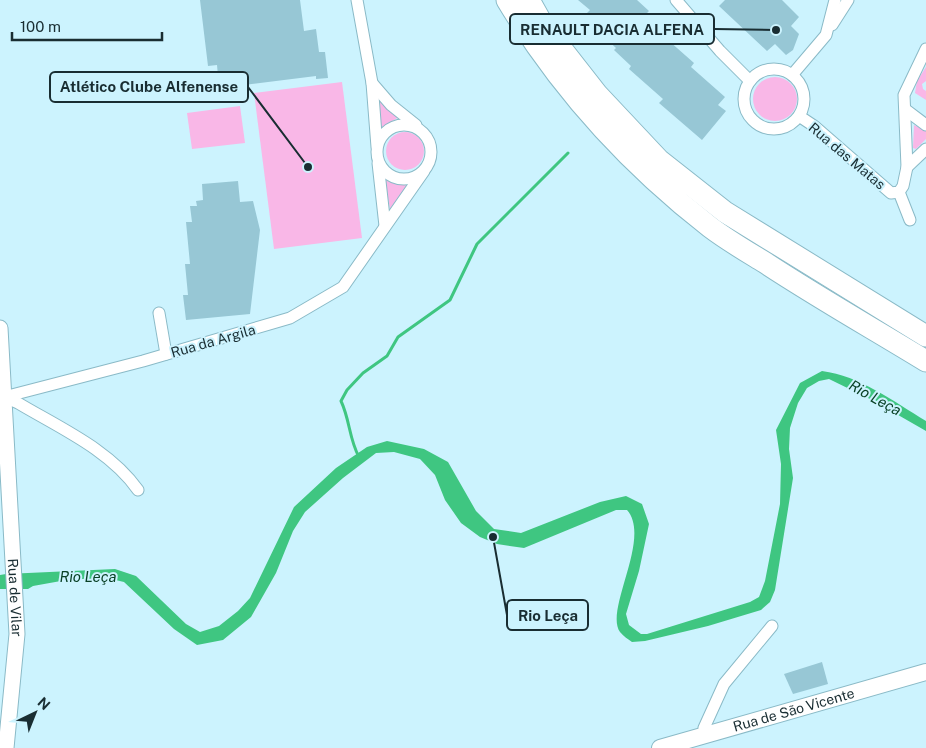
<svg xmlns="http://www.w3.org/2000/svg" width="926" height="748" font-family="'Public Sans',sans-serif">
<rect width="100%" height="100%" fill="#ccf3fe"/>
<g fill="#f9b7e7">
<path d="M926 67V81L922 84 923 89 926 91V100L915 93 917 81Z"/>
<circle cx="775" cy="99" r="22"/>
<path d="M342 82 362 238 274 249 254 93Z"/>
<path d="M376 95 399 117 381 128Z"/>
<path d="M240 106 245 143 192 149 187 113Z"/>
<path d="M914 125 926 131V139L916 149 913 148Z"/>
<circle cx="405" cy="151" r="19"/>
<path d="M387 179 407 185 390 209 385 180Z"/>
</g>
<path fill="#3fc681" d="M822 371C860 376 893 401 926 421V431L872 400 829 379 819 381 807 388 798 403 790 428 789 449 793 478 775 590 770 602 761 610 708 626 645 641 632 642C628 639 623 636 620 632 604 610 652 538 627 510H616L524 548 497 544 480 537 461 523 445 500 435 475 420 459 394 452 376 453 343 478 305 512 293 531 276 573 251 617 223 640 197 645 174 629 124 582 111 579H72L33 586 28 589H0V575L6 574 115 569 136 576 186 624 200 632 219 626 238 611 250 598 294 507 336 468 367 447 387 441 424 449 448 462 476 511 494 529 521 533 600 502 626 496 642 504 649 524 639 571 626 614 629 625 641 634H647L750 602 759 597 765 581 780 504 781 464 776 430 800 383Z"/>
<g fill="none" stroke-linecap="round" stroke-linejoin="round">
<path stroke="#3fc681" stroke-width="3" d="M359 457C349 439 350 420 341 401L347 390 363 373 387 356 398 337 450 300 477 244 568 153"/>
</g>
<g fill="#97c7d5">
<path d="M200 0H300L304 31 316 29 319 52H325L328 78 316 79V76L219 88 217 65 208 66Z"/>
<path d="M578 0H637L649 11 646 14 663 30 660 33 694 63 691 67 725 97 718 105 726 111 702 140 659 103 663 99 629 69 631 66 614 50 616 48 600 33 603 29 586 14 590 10Z"/>
<path d="M725 0H782L799 17 791 26 799 34 793 50 786 55 775 44 767 51 719 6Z"/>
<path d="M238 181 240 202 253 201 260 230 250 314 186 320 183 295H188L185 264H190L186 222H192L190 206H197L196 201 203 200 202 184Z"/>
<path d="M822 662 828 684 793 694 784 674Z"/>
</g>
<g fill="none" stroke-linecap="round" stroke-linejoin="round">
<defs>
<g id="minor">
<path d="M357 0 372 83 377 147"/>
<path d="M676 0 720 51 750 81"/>
<path d="M832 25 848 0"/>
<circle cx="774" cy="99" r="30"/>
<path d="M792 75 826 35 835 0"/>
<path d="M372 83 391 105 416 125"/>
<path d="M906 110 926 125"/>
<path d="M799 116 814 126 891 193 899 192 903 186 907 167 904 95 926 49"/>
<circle cx="404" cy="152" r="27"/>
<path d="M378 163 385 226"/>
<path d="M907 167 926 149"/>
<path d="M899 192 910 220"/>
<path d="M159 313 166 354"/>
<path d="M4 397 143 361 290 318 343 287 424 171"/>
<path d="M4 397 18 403C60 428 110 450 138 490"/>
<path d="M706 734 704 728 724 684 772 626"/>
</g>
<g id="tertiary">
<path id="s1" d="M0 328 17 634 6 748"/>
</g>
<g id="secondary">
<path id="s2" d="M660 748 926 672"/>
</g>
<g id="motorway">
<path d="M507 0C560 88 629 164 710 227 727 240 746 251 764 262 817 297 872 328 926 361"/>
<path d="M529 0 543 25 597 94 659 160 725 212 926 336"/>
</g>
</defs>
<use href="#minor" stroke="#8abac7" stroke-width="13"/>
<use href="#tertiary" stroke="#8abac7" stroke-width="17"/>
<use href="#secondary" stroke="#8abac7" stroke-width="18"/>
<use href="#motorway" stroke="#8abac7" stroke-width="23"/>
<use href="#minor" stroke="#fff" stroke-width="11"/>
<use href="#tertiary" stroke="#fff" stroke-width="15"/>
<use href="#secondary" stroke="#fff" stroke-width="16"/>
<use href="#motorway" stroke="#fff" stroke-width="21"/>
</g>
<g text-anchor="middle" stroke-width="4" stroke-linejoin="round" paint-order="stroke">
<g font-size="14" fill="#192d32" stroke="#ccf3fe">
<text transform="translate(847 156) rotate(40)" y="5">Rua das Matas</text>
<text transform="translate(213 341) rotate(-16)" y="5">Rua da Argila</text>
<text dy="5" stroke="none"><textPath href="#s1" startOffset="270">Rua de Vilar</textPath></text>
<text dy="5" stroke="none"><textPath href="#s2" startOffset="139">Rua de São Vicente</textPath></text>
</g>
<g font-size="15" font-style="italic" fill="#094126" stroke="#ccf3fe">
<text transform="translate(875 398) rotate(29)" y="5">Rio Leça</text>
<text x="88" y="582">Rio Leça</text>
</g>
</g>
<path fill="none" stroke="#192d32" stroke-width="2" d="M776 30L714 29M308 167L248 87M493 537L507 615"/>
<g fill="#192d32" stroke="#ccf3fe" stroke-width="2">
<circle cx="776" cy="30" r="5"/>
<circle cx="308" cy="167" r="5"/>
<circle cx="493" cy="537" r="5"/>
</g>
<g fill="#ccf3fe" stroke="#192d32" stroke-width="2">
<rect x="510" y="14" width="204" height="30" rx="5"/>
<rect x="50" y="72" width="198" height="30" rx="5"/>
<rect x="507" y="600" width="81" height="30" rx="5"/>
</g>
<g font-size="15" text-anchor="middle" font-weight="bold" fill="#192d32">
<text x="612" y="35">RENAULT DACIA ALFENA</text>
<text x="149" y="92">Atlético Clube Alfenense</text>
<text x="548" y="621">Rio Leça</text>
</g>
<g transform="translate(35 713) rotate(43)" stroke="#ccf3fe" stroke-width="4" paint-order="stroke">
<path d="M0-4L9 19L0 12L-9 19Z" fill="#192d32"/>
<text y="-8" font-size="14" font-weight="bold" text-anchor="middle" fill="#192d32">N</text>
</g>
<path d="M12 32v8h150v-8" fill="none" stroke="#192d32" stroke-width="2.5"/>
<text x="20" y="32" font-size="15" fill="#192d32" stroke="#ccf3fe" stroke-width="4" paint-order="stroke">100 m</text>
</svg>
